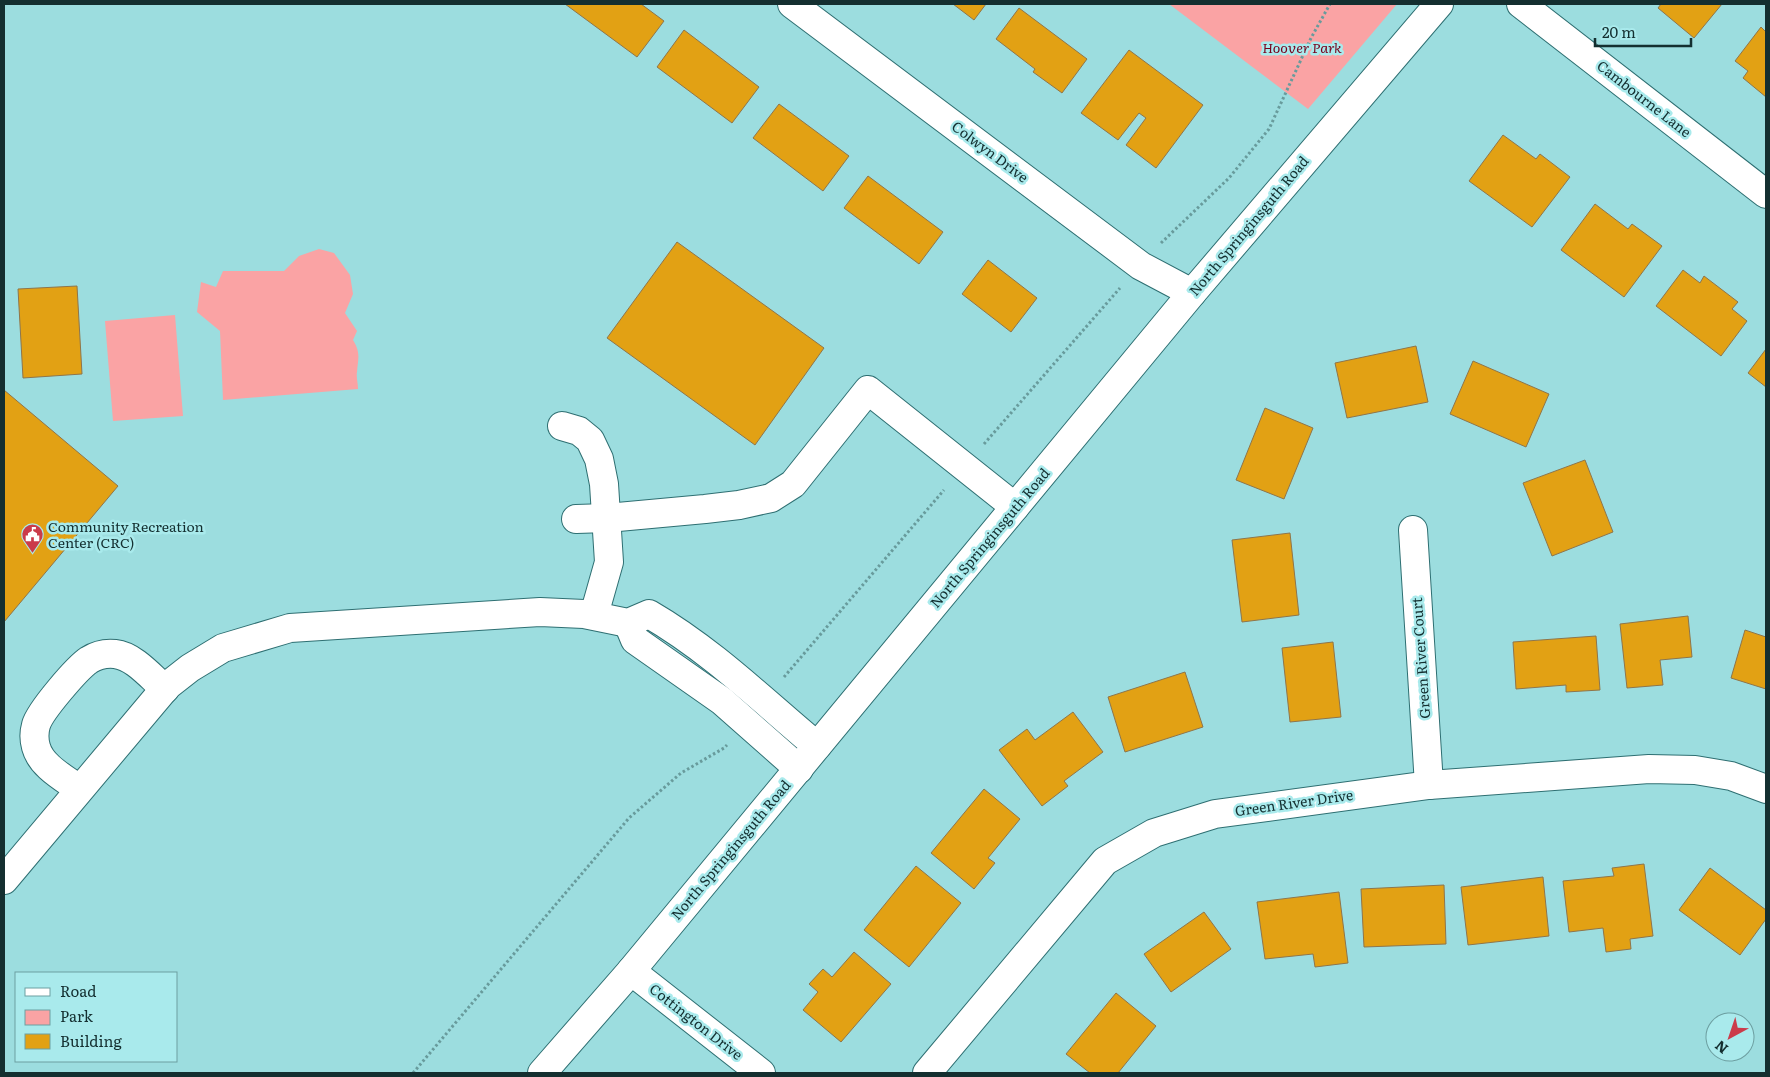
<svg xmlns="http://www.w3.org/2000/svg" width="1770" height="1077" font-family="Literata,serif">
<rect width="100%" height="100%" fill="#9cdddf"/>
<g fill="#faa3a4">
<path d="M1169 4H1397L1308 109Z"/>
<path d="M319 249 334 253 350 275 353 294 345 313 357 331 353 340C361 353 358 358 357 372 356 377 358 383 358 389L223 400 220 331 197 312 201 282 216 287 223 271H284L299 256Z"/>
<path d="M175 315 183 416 113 421 105 321Z"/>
</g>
<g fill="#e2a114" stroke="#8e754b">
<path d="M565 4H641L664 21 637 57Z"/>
<path d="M953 4H986L974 20Z"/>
<path d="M1661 4H1722L1694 38 1658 8Z"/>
<path d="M1019 8 1087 59 1062 93 1033 72 1035 69 996 39Z"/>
<path d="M1761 27 1766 32V97L1743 78 1748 71 1735 61Z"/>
<path d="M684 30 759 87 732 123 657 67Z"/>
<path d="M1129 50 1203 105 1156 168 1126 145 1146 118 1139 113 1118 140 1081 113Z"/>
<path d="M779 104 849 156 823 191 753 138Z"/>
<path d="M1503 135 1536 159 1540 154 1570 177 1532 227 1469 181Z"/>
<path d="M868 176 943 232 919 264 844 208Z"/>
<path d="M1595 204 1628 229 1632 224 1662 246 1624 297 1561 250Z"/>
<path d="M677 242 824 348 755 445 607 338Z"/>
<path d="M988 260 1037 298 1011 332 962 294Z"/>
<path d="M1683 270 1700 283 1704 276 1738 302 1732 309 1747 321 1721 356 1656 306Z"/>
<path d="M77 286 82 374 23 378 18 289Z"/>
<path d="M1416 346 1428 402 1347 418 1335 363Z"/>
<path d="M1766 349V387L1748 373Z"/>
<path d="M1473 361 1549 394 1526 447 1450 414Z"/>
<path d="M4 390 118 486 4 622Z"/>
<path d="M1265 408 1313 428 1284 499 1236 480Z"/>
<path d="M1585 460 1613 532 1552 556 1523 483Z"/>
<path d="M1290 533 1299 615 1242 622 1232 540Z"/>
<path d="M1688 616 1692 657 1660 660 1663 685 1627 688 1620 624Z"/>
<path d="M1745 630 1766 637V689L1731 678Z"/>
<path d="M1596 636 1600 690 1566 692V685L1516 689 1513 642Z"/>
<path d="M1333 642 1341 717 1290 722 1282 648Z"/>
<path d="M1185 672 1203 727 1125 752 1108 697Z"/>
<path d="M1073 712 1103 752 1064 781 1068 786 1042 806 999 750 1027 729 1035 740Z"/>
<path d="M984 789 1020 819 988 858 995 863 974 889 931 853Z"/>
<path d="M1644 864 1653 936 1630 939 1631 949 1606 952 1603 928 1569 932 1563 881 1614 876 1612 868Z"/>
<path d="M916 866 961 903 909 967 864 930Z"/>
<path d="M1710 868 1766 910V919L1740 955 1679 910Z"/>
<path d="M1543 877 1549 936 1468 945 1461 887Z"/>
<path d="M1444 885 1446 944 1364 947 1361 889Z"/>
<path d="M1339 892 1348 963 1315 967 1313 954 1265 959 1257 902Z"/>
<path d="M1204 912 1231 949 1171 992 1144 954Z"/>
<path d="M854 952 891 984 841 1042 803 1010 818 992 809 984 823 969 832 977Z"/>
<path d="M1116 993 1156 1026 1118 1073H1090L1066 1054Z"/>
</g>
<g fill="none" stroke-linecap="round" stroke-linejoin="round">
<defs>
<g id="minor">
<path d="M792 4 1141 266 1192 293"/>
<path d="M1521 4 1766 194"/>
<path d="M562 426 579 431 590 440 599 459 604 484 609 562 594 615"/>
<path d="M576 519 607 518 705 509 739 505 771 498 793 484 868 390 1015 507"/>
<path d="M1413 530 1429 785"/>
<path d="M628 623 635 640 722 701 799 769"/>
<path d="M79 789C64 778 41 766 36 747 34 740 34 732 36 725 40 711 77 668 89 660 97 655 106 653 115 654 134 656 151 677 165 689"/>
<path d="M4 880 167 686 190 668 223 648 290 628 540 612 584 614 628 623 649 614C711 650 762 700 817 746"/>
<path d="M631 971 761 1073"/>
<path d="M542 1073 631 971 1192 293 1439 4"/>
<path d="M927 1073 1105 861 1154 833 1215 814 1429 785 1649 769 1695 770 1731 776 1766 789"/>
</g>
</defs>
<use href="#minor" stroke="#2e6f72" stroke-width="30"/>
<g stroke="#689b9c" stroke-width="3" stroke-dasharray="2.5 2.5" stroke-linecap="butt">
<path d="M1161 243 1229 178 1269 129 1311 38 1330 4"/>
<path d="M984 444 1120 288"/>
<path d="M784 677 944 490"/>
<path d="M413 1073 629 818 681 773 724 748 727 745"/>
</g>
<use href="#minor" stroke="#fff" stroke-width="28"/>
</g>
<defs>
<symbol id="civic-pin" viewBox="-11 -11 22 30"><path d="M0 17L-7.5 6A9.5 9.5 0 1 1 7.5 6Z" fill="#cb3b4a" stroke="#a9eaec"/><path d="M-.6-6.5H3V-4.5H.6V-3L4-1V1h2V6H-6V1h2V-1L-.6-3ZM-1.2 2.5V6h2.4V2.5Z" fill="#fff"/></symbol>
</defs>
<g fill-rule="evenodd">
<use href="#civic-pin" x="20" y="522" width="25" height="34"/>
</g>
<g text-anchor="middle" stroke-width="5" stroke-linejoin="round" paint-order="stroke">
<g font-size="14" font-style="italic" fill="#77001b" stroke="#a9eaec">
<text x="1302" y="53">Hoover Park</text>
</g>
<g font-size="14" fill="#142f30" stroke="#a9eaec">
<text transform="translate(1644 99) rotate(38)" y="5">Cambourne Lane</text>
<text transform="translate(990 152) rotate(37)" y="5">Colwyn Drive</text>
<text transform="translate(1249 226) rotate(-50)" y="5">North Springinsguth Road</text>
<text transform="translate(990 538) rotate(-50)" y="5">North Springinsguth Road</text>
<text transform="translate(1421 658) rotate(-94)" y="5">Green River Court</text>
<text transform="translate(1294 803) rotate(-8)" y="5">Green River Drive</text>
<text transform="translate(731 850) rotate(-50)" y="5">North Springinsguth Road</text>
<text transform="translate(696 1022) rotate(38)" y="5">Cottington Drive</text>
</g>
<g font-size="14" fill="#142f30" stroke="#a9eaec" text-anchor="start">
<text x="48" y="532">Community Recreation<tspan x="48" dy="16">Center (CRC)</tspan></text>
</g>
</g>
<rect width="1770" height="1077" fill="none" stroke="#142f30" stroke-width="10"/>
<rect x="15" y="972" width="162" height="90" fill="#a9eaec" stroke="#6d9fa1"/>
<rect x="25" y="988" width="25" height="8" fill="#ffffff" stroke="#6d9fa1"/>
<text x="60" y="997" font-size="15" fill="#142f30">Road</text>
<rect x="25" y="1010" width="25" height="15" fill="#faa3a4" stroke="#6d9fa1"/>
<text x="60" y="1022" font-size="15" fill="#142f30">Park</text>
<rect x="25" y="1034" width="25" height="15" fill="#e2a114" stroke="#6d9fa1"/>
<text x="60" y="1047" font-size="15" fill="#142f30">Building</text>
<g transform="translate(1730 1037) rotate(220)"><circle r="24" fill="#a9eaec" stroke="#6d9fa1"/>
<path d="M0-4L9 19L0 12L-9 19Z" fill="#cb3b4a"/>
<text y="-8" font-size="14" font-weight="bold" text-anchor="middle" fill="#142f30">N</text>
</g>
<path d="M1595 38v8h96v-8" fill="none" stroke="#142f30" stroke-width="2.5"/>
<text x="1602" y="38" font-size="15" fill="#142f30" stroke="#a9eaec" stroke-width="4" paint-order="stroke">20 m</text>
</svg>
